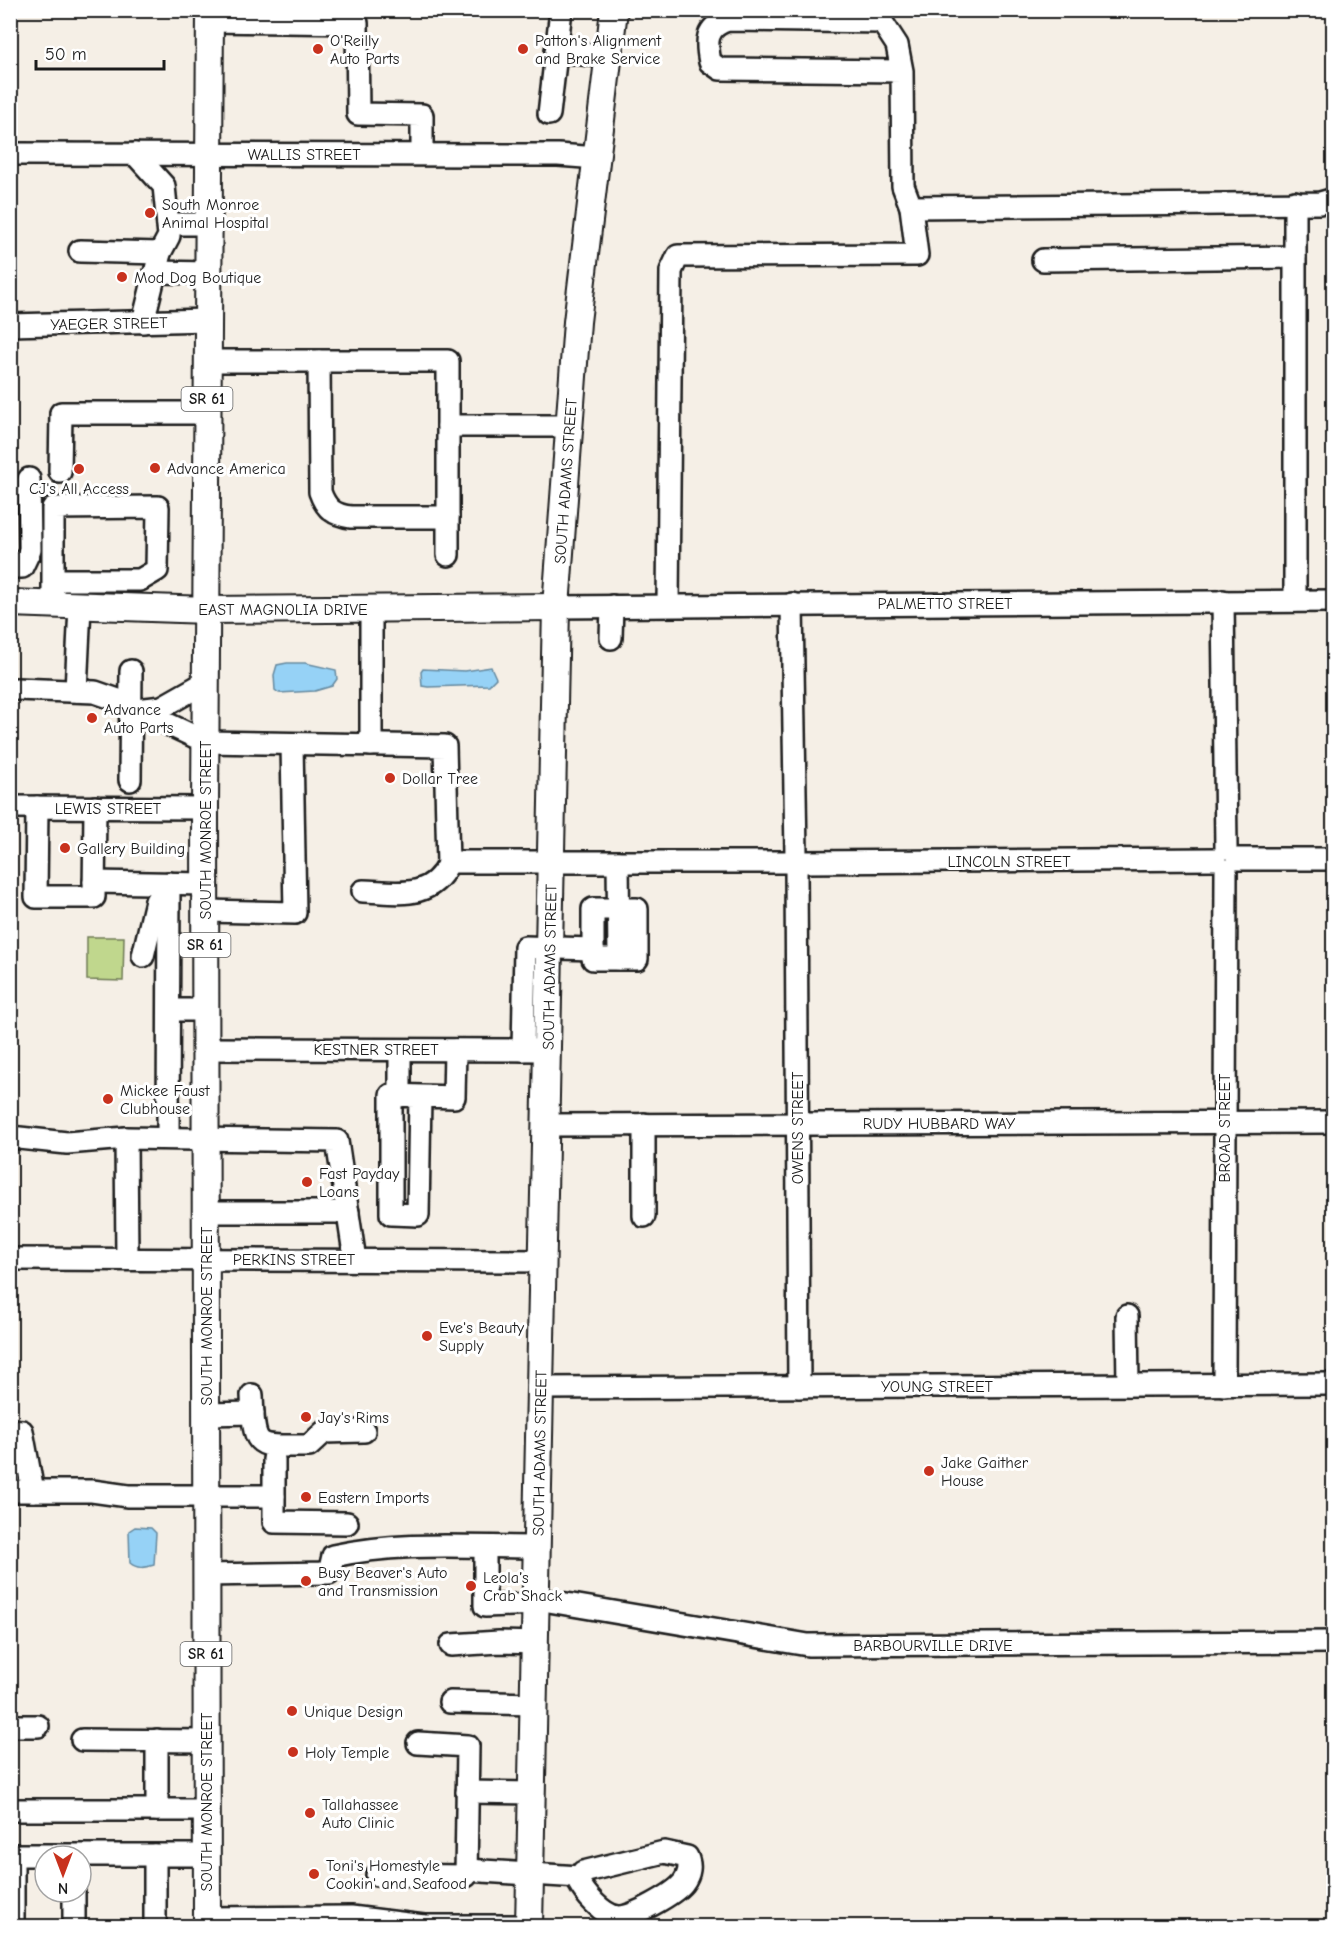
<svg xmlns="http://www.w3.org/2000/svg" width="1344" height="1937" font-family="'Comic Neue',sans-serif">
<rect width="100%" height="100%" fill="#f5efe6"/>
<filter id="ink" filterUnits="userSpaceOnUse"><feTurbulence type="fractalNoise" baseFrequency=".0167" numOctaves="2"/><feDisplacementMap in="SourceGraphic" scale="12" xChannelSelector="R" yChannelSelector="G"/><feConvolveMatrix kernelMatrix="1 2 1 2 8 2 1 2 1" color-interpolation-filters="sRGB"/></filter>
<g filter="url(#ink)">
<path fill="#c0d78d" stroke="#6e7a54" stroke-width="1.5" d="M87 937H124L123 981 87 980Z"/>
<g fill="#96d2f6" stroke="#65899f" stroke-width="1.5">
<path d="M287 663H305L336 670 337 679 332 686 315 691 279 693 275 690 274 675 277 665Z"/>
<path d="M491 667 496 678 489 685 428 687 422 686 421 672 423 669 465 671Z"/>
<path d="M135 1527 151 1528 156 1533 154 1565C144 1568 137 1569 130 1563L129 1531Z"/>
</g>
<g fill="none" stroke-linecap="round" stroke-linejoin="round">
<defs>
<g id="minor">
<path d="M208 21 357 23 358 114 422 115V154"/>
<path d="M556 51 609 57"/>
<path d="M549 114 561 10"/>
<path d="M10 154 558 155 597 158"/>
<path d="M135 154 164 186 169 236 160 253 143 322"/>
<path d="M911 207 1320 203 1334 199"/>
<path d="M168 224H208"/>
<path d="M80 251 160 253"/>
<path d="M1043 260 1295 257"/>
<path d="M155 272 208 273"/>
<path d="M10 325 208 320"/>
<path d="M208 361H448V555"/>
<path d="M319 361 320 492C326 509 334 515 351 517H448"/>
<path d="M448 426H569"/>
<path d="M60 472 61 413H207"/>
<path d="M10 567H22L30 550 29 479"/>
<path d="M53 580H140L157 570 158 507 53 508V605"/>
<path d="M1223 601 1226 848"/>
<path d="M1295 601V202"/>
<path d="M792 604 796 855"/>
<path d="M668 605 671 271 678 256 917 255 911 207 903 186 902 71 897 45 882 22 728 20C705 27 706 42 710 62L720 69 902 71"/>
<path d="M556 607 1334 601"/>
<path d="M371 608V745"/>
<path d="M611 638 612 606"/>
<path d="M16 689 95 692 118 700 131 710 155 718 206 742 445 746 448 864C430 901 397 892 363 891"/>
<path d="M76 691 80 606"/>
<path d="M137 710 162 707 206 682"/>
<path d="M130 780 131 671"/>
<path d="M10 807 205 808"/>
<path d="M37 807 36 897H94L95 807"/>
<path d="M1237 859H1334"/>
<path d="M448 862H789"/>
<path d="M618 862 619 959"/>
<path d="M803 862 1215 859"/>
<path d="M796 869 799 1387"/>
<path d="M94 882 205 884"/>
<rect x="593" y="909" width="44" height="50"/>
<path d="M205 911 295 913 292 744"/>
<path d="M143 956 156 901 169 884"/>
<path d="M169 1010H205"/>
<path d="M205 1049 546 1050"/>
<path d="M400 1050V1096"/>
<path d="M523 1050 525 947 593 949"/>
<path d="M420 1096 418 1215 391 1214V1095L454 1097 455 1050"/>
<path d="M644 1124V1216"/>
<path d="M545 1125 1334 1122"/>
<path d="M10 1137 67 1143 126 1138 337 1141 355 1260"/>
<path d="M126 1138 127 1259"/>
<path d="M168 1138 169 883"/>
<path d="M205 1212H348"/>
<path d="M10 1259 542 1261"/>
<path d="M1127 1316 1128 1385"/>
<path d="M1224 1385 1226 870"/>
<path d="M540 1388 1334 1384"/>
<path d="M252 1395C254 1451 255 1446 309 1446L324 1432 364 1431"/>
<path d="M206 1414 253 1413"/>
<path d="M10 1430 22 1431 33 1491"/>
<path d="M274 1459V1522L347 1523"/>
<path d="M10 1491H92L128 1496H274"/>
<path d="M485 1547V1606L537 1604"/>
<path d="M206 1575 329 1573 333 1556C399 1541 470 1547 538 1547"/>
<path d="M537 1599 808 1645 1334 1642"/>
<path d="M451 1645 499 1642 536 1643"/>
<path d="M450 1702 534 1704"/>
<path d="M10 1726H38"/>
<path d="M82 1740 206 1741"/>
<path d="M157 1740V1810"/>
<path d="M467 1792 532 1793"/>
<path d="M10 1810H206"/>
<path d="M664 1852 687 1857C691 1866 689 1875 683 1883 674 1894 632 1918 618 1917 602 1915 585 1894 578 1881L583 1872Z"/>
<path d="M10 1855H206"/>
<path d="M155 1855V1926"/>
<path d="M466 1870 580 1877"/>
<path d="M377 1875 466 1876 468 1746 418 1743"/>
<path d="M74 1892V1926"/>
<path d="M207 1918 351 1917 424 1926"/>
<path d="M13 1926V1855"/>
<path d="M425 1926H529"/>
</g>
<g id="major">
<path d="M10 603 207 610 556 607"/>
<path d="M207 1926 205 808 210 10"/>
<path d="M529 1926 556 607 577 322 614 10"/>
</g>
</defs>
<use href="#minor" stroke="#1c1c1c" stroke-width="26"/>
<use href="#major" stroke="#1c1c1c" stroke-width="30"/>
<use href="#minor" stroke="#fff" stroke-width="21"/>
<use href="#major" stroke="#fff" stroke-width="26"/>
</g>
</g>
<g fill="#c8321e" stroke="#fff" stroke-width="2">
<circle cx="318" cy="49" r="6"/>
<circle cx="523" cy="49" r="6"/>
<circle cx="150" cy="213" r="6"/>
<circle cx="122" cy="277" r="6"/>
<circle cx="155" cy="468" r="6"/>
<circle cx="79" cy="469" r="6"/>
<circle cx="92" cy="718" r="6"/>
<circle cx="390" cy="778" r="6"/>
<circle cx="65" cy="848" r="6"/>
<circle cx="108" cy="1099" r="6"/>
<circle cx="307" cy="1182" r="6"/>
<circle cx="427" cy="1336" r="6"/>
<circle cx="306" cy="1417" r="6"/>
<circle cx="929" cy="1471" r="6"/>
<circle cx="306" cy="1497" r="6"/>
<circle cx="306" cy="1581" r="6"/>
<circle cx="471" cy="1586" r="6"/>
<circle cx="292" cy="1711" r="6"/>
<circle cx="293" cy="1752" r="6"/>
<circle cx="310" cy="1813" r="6"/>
<circle cx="314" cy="1874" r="6"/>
</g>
<g text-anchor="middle" stroke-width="6" stroke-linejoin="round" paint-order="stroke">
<g fill="#fff" stroke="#606060" stroke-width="1.5">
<rect x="181.5" y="387" width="51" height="24" rx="4.5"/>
<rect x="179.5" y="933" width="51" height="24" rx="4.5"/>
<rect x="180.5" y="1642" width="51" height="24" rx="4.5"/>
</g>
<g font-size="15" font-weight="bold" fill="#1c1c1c">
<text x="207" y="404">SR 61</text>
<text x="205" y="950">SR 61</text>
<text x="206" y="1659">SR 61</text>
</g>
<g font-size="16" fill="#1c1c1c" stroke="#fff" text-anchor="start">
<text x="330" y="46">O'Reilly<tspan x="330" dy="18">Auto Parts</tspan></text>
<text x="535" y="46">Patton's Alignment<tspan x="535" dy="18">and Brake Service</tspan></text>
<text x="162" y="210">South Monroe<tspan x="162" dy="18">Animal Hospital</tspan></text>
<text x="134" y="283">Mod Dog Boutique</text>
<text x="167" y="474">Advance America</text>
<text x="79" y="494" text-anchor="middle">CJ's All Access</text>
<text x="104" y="715">Advance<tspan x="104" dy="18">Auto Parts</tspan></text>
<text x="402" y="784">Dollar Tree</text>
<text x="77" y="854">Gallery Building</text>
<text x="120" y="1096">Mickee Faust<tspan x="120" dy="18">Clubhouse</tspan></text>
<text x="319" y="1179">Fast Payday<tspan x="319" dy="18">Loans</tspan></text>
<text x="439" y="1333">Eve's Beauty<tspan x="439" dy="18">Supply</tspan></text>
<text x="318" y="1423">Jay's Rims</text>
<text x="941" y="1468">Jake Gaither<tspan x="941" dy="18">House</tspan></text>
<text x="318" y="1503">Eastern Imports</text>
<text x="318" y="1578">Busy Beaver's Auto<tspan x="318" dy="18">and Transmission</tspan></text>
<text x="483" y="1583">Leola's<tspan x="483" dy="18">Crab Shack</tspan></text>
<text x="304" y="1717">Unique Design</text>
<text x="305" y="1758">Holy Temple</text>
<text x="322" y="1810">Tallahassee<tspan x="322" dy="18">Auto Clinic</tspan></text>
<text x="326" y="1871">Toni's Homestyle<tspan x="326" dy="18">Cookin' and Seafood</tspan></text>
</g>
<g font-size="16" fill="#1c1c1c" stroke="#fff">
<text x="304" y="160">WALLIS STREET</text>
<text transform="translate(109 323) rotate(-1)" y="6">YAEGER STREET</text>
<text transform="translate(565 481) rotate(-86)" y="6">SOUTH ADAMS STREET</text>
<text x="945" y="609">PALMETTO STREET</text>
<text x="283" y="615">EAST MAGNOLIA DRIVE</text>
<text x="108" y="814">LEWIS STREET</text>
<text transform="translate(205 830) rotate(-90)" y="6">SOUTH MONROE STREET</text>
<text x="1009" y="867">LINCOLN STREET</text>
<text transform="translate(549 967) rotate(-89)" y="6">SOUTH ADAMS STREET</text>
<text x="376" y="1055">KESTNER STREET</text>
<text x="939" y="1129">RUDY HUBBARD WAY</text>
<text transform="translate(797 1128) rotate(-90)" y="6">OWENS STREET</text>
<text transform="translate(1224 1128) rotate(-90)" y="6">BROAD STREET</text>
<text x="294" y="1265">PERKINS STREET</text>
<text transform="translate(206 1316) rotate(-90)" y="6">SOUTH MONROE STREET</text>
<text x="937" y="1392">YOUNG STREET</text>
<text transform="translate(539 1453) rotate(-89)" y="6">SOUTH ADAMS STREET</text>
<text x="933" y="1651">BARBOURVILLE DRIVE</text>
<text transform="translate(206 1802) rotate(-90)" y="6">SOUTH MONROE STREET</text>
</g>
</g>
<rect width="1344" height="1937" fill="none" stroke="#fff" stroke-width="36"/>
<rect x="18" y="18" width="1308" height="1901" fill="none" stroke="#1c1c1c" stroke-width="2" filter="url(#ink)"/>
<g transform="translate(63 1874) rotate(180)"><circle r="28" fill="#ffffff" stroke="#a4a4a4" stroke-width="1.5"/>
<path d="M0-4.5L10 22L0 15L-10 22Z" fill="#c8321e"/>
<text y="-9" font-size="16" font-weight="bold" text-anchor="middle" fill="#1c1c1c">N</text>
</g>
<path d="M36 60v9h128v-9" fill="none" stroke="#1c1c1c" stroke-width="3"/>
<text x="45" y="60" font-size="18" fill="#1c1c1c" stroke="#ffffff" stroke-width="4.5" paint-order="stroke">50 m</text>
</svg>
